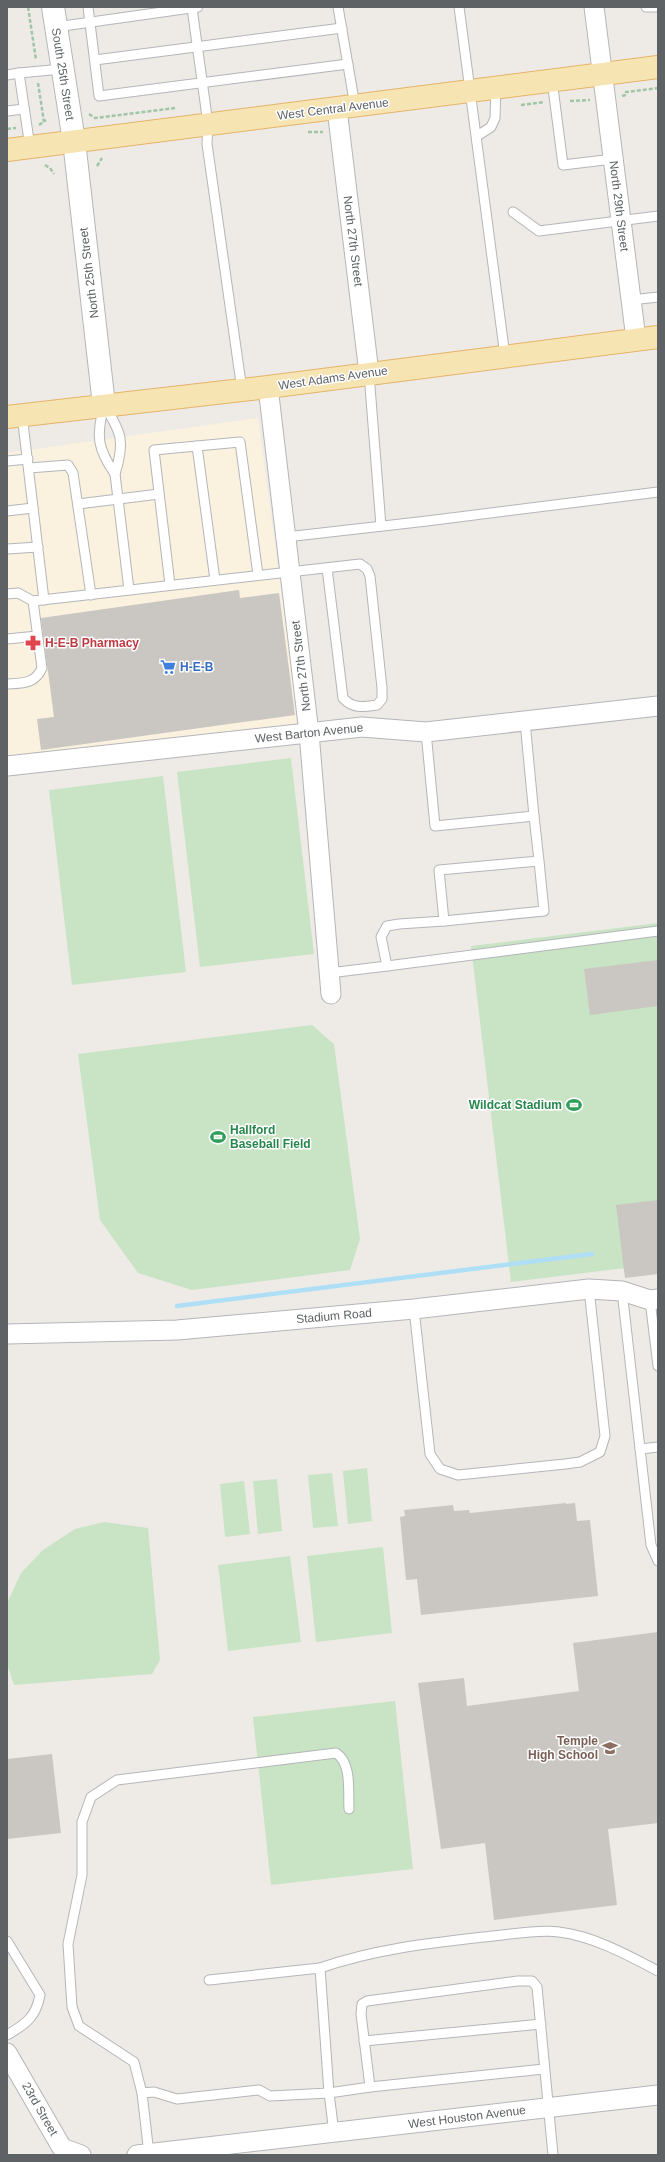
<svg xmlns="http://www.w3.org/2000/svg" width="665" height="2162" font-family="Helvetica,sans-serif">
<rect width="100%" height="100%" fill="#eeebe6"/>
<path fill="#faf1df" d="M258 418 299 723 87 753 56 750 7 756V453Z"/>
<g fill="#c9e3c5">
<path d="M291 758 314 954 200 967 177 772Z"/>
<path d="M163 776 186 972 72 985 49 790Z"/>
<path d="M658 923V1264L511 1282 471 946Z"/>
<path d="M312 1025 334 1044 360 1239 350 1270 192 1290 138 1273 100 1220 78 1054Z"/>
<path d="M367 1468 372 1521 348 1524 343 1471Z"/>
<path d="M332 1473 338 1526 313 1528 308 1475Z"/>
<path d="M277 1479 282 1531 258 1534 253 1481Z"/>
<path d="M244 1481 250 1534 225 1537 220 1484Z"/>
<path d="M104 1522 148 1528 160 1660 152 1674 14 1685 7 1664V1603L21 1573 43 1550 75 1529Z"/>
<path d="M383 1547 392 1633 316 1642 307 1556Z"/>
<path d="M290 1556 301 1642 228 1651 218 1565Z"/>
<path d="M395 1701 413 1869 271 1885 253 1717Z"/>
</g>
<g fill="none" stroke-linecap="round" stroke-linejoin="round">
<path stroke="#aedff6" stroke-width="4.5" d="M177 1306 592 1254"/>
</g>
<g fill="#cac6c2">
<path d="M239 590 240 598 279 593 295 715 41 750 37 719 54 717 41 618Z"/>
<path d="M658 960V1006L590 1015 584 969Z"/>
<path d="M658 1200V1274L625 1278 616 1205Z"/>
<path d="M566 1503V1504L575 1503 577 1521 590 1520 598 1596 421 1615 417 1579 406 1580 400 1517 405 1516 404 1510 453 1505 454 1511 469 1510 470 1513Z"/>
<path d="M658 1632V1823L608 1829 617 1905 494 1920 485 1843 441 1849 418 1683 464 1678 467 1706 579 1691 573 1643Z"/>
<path d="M52 1754 61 1833 7 1839V1759Z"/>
</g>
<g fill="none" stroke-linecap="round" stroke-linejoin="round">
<defs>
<g id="service">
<path d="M88 7 99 96 348 64"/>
<path d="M338 7 355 106"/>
<path d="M459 7 505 356"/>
<path d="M646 7H655"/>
<path d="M192 8 208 124 207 144 242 390"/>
<path d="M56 27 198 7"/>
<path d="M95 60 342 28"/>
<path d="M7 75 19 73"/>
<path d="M552 80 563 165 613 159"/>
<path d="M7 111 24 109"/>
<path d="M477 136 491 127 495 118 496 87"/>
<path d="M30 147 19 73 62 69"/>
<path d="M513 212 539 231 658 216"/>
<path d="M631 300 658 297"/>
<path d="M369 374 381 526"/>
<path d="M104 405C122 433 125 442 115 474 97 448 96 436 104 405Z"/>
<path d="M22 415 44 600"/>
<path d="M197 446 215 580"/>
<path d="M7 461 28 459"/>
<path d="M29 468 68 465 73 473 91 595"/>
<path d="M115 474 129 590"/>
<path d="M78 504 159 494"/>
<path d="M7 511 33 508"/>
<path d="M286 537 427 521 658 492"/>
<path d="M7 549 38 547"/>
<path d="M170 585 154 450 240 442 258 575"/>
<path d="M7 594 18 593 33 601"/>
<path d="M7 639 37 636"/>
<path d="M7 684C23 683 35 684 42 668L33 601 360 564 367 569 370 576 382 688V699L377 705C363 707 353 709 343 698L327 568"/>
<path d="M426 732 435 826 534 816 525 722"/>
<path d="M534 816 539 861 439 870 444 921 544 911 539 861"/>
<path d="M387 966 658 931"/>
<path d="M329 973 387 966 381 937 387 926 399 924 444 921"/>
<path d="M622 1291 651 1545 658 1561"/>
<path d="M650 1300 658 1366"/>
<path d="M414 1309 430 1454 440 1469 458 1475 565 1464 580 1462 600 1452 605 1436 589 1289"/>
<path d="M640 1449 658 1447"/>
<path d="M7 1941 40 1995C36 2017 26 2024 7 2035"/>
<path d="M320 1968C378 1948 432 1943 493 1936 511 1934 542 1929 559 1932 593 1936 628 1955 658 1971"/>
<path d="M364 2041 541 2024"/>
<path d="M544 2069 370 2087 361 2014 362 2004 367 2001 518 1981H532L537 1987 553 2155"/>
<path d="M142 2093 134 2062 79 2026 72 2007 68 1944 82 1875V1822L91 1797 117 1780 336 1753C352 1763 348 1792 349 1809"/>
<path d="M334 2133 329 2093 370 2087"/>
<path d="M149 2154 142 2093 154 2092 177 2099 259 2090 270 2096 329 2093 320 1968 209 1980"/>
</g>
<g id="minor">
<path d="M594 7 636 339"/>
<path d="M337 109 369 373"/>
<path d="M268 387 309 733 331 994"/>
<path d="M7 766 362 727 426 732 658 706"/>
<path d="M7 1334 177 1330 414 1309 589 1289 622 1291 650 1300 658 1299"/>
<path d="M7 2053 62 2148 81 2155"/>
<path d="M137 2155 658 2095"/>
</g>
<path id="tertiary" d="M53 7 74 141 104 405"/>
<g id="primary">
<path d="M7 150 658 67"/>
<path d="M7 417 268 387 658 337"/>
</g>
</defs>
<use href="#service" stroke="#b3b6b9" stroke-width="11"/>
<use href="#minor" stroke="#b3b6b9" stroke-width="21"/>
<use href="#tertiary" stroke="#b3b6b9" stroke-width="24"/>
<use href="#primary" stroke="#e3b36b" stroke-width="24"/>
<g stroke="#a1c5a7" stroke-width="2.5" stroke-dasharray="4 2" stroke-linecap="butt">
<path d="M28 7 36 60"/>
<path d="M38 83 44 122"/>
<path d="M622 96 626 95V92L658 88"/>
<path d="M570 101 590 100"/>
<path d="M521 105 544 102"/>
<path d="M89 114 95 118 175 108"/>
<path d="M39 125 46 120"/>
<path d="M7 129 16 128"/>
<path d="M308 132H323"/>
<path d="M45 165 50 168 54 174"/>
<path d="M97 166 102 158"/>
</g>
<use href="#service" stroke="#fff" stroke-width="9"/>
<use href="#minor" stroke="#fff" stroke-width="19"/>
<use href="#tertiary" stroke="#fff" stroke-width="22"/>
<use href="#primary" stroke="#f7e4b3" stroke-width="22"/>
</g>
<defs>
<symbol id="pharmacy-bare" viewBox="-9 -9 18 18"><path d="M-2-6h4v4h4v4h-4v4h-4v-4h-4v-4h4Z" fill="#e0444e" stroke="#fff" stroke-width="2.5" paint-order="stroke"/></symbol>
<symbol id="supermarket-bare" viewBox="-9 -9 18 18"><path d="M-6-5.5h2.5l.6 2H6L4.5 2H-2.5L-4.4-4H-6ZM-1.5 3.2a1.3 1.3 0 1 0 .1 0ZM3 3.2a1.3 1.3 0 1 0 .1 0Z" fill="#3f7fe0" stroke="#fff" stroke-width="2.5" paint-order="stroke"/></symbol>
<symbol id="stadium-bare" viewBox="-9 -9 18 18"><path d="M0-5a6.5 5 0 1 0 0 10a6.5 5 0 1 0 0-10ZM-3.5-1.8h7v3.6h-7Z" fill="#2e9e5b" stroke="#fff" stroke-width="2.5" paint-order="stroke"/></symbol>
<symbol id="school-bare" viewBox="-9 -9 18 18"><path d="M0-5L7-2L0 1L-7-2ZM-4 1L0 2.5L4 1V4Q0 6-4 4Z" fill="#8d6e63" stroke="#fff" stroke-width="2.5" paint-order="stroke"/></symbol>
</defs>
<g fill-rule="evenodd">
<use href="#pharmacy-bare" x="22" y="632" width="22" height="22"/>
<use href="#supermarket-bare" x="157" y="656" width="22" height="22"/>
<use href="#stadium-bare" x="563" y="1094" width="22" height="22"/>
<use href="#stadium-bare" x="207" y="1126" width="22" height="22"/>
<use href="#school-bare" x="599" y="1737" width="22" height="22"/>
</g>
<g text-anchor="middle" stroke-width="3" stroke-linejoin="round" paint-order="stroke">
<g font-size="12" fill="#5e6265" stroke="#fff">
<text transform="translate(63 74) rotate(81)" y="4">South 25th Street</text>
<text transform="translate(333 109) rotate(-7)" y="4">West Central Avenue</text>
<text transform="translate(619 206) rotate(83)" y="4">North 29th Street</text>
<text transform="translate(353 241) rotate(83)" y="4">North 27th Street</text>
<text transform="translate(89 273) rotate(-97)" y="4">North 25th Street</text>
<text transform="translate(333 378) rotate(-8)" y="4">West Adams Avenue</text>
<text transform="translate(301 666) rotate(-97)" y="4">North 27th Street</text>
<text transform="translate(309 733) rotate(-6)" y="4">West Barton Avenue</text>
<text transform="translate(334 1316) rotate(-5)" y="4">Stadium Road</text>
<text transform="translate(40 2109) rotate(60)" y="4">23rd Street</text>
<text transform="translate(467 2117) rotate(-7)" y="4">West Houston Avenue</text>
</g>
<g font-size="12" font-weight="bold" fill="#be3a42" stroke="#fff" text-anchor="start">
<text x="45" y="647">H-E-B Pharmacy</text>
</g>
<g font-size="12" font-weight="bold" fill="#366cbe" stroke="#fff" text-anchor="start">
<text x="180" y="671">H-E-B</text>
</g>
<g font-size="12" font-weight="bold" fill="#27864d" stroke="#fff" text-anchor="end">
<text x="562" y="1109">Wildcat Stadium</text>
<text x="230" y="1134" text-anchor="start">Hallford<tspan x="230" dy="14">Baseball Field</tspan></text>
</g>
<g font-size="12" font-weight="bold" fill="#785e54" stroke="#fff" text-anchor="end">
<text x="598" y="1745">Temple<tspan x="598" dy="14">High School</tspan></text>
</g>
</g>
<rect width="665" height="2162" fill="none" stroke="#5e6265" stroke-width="16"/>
</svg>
